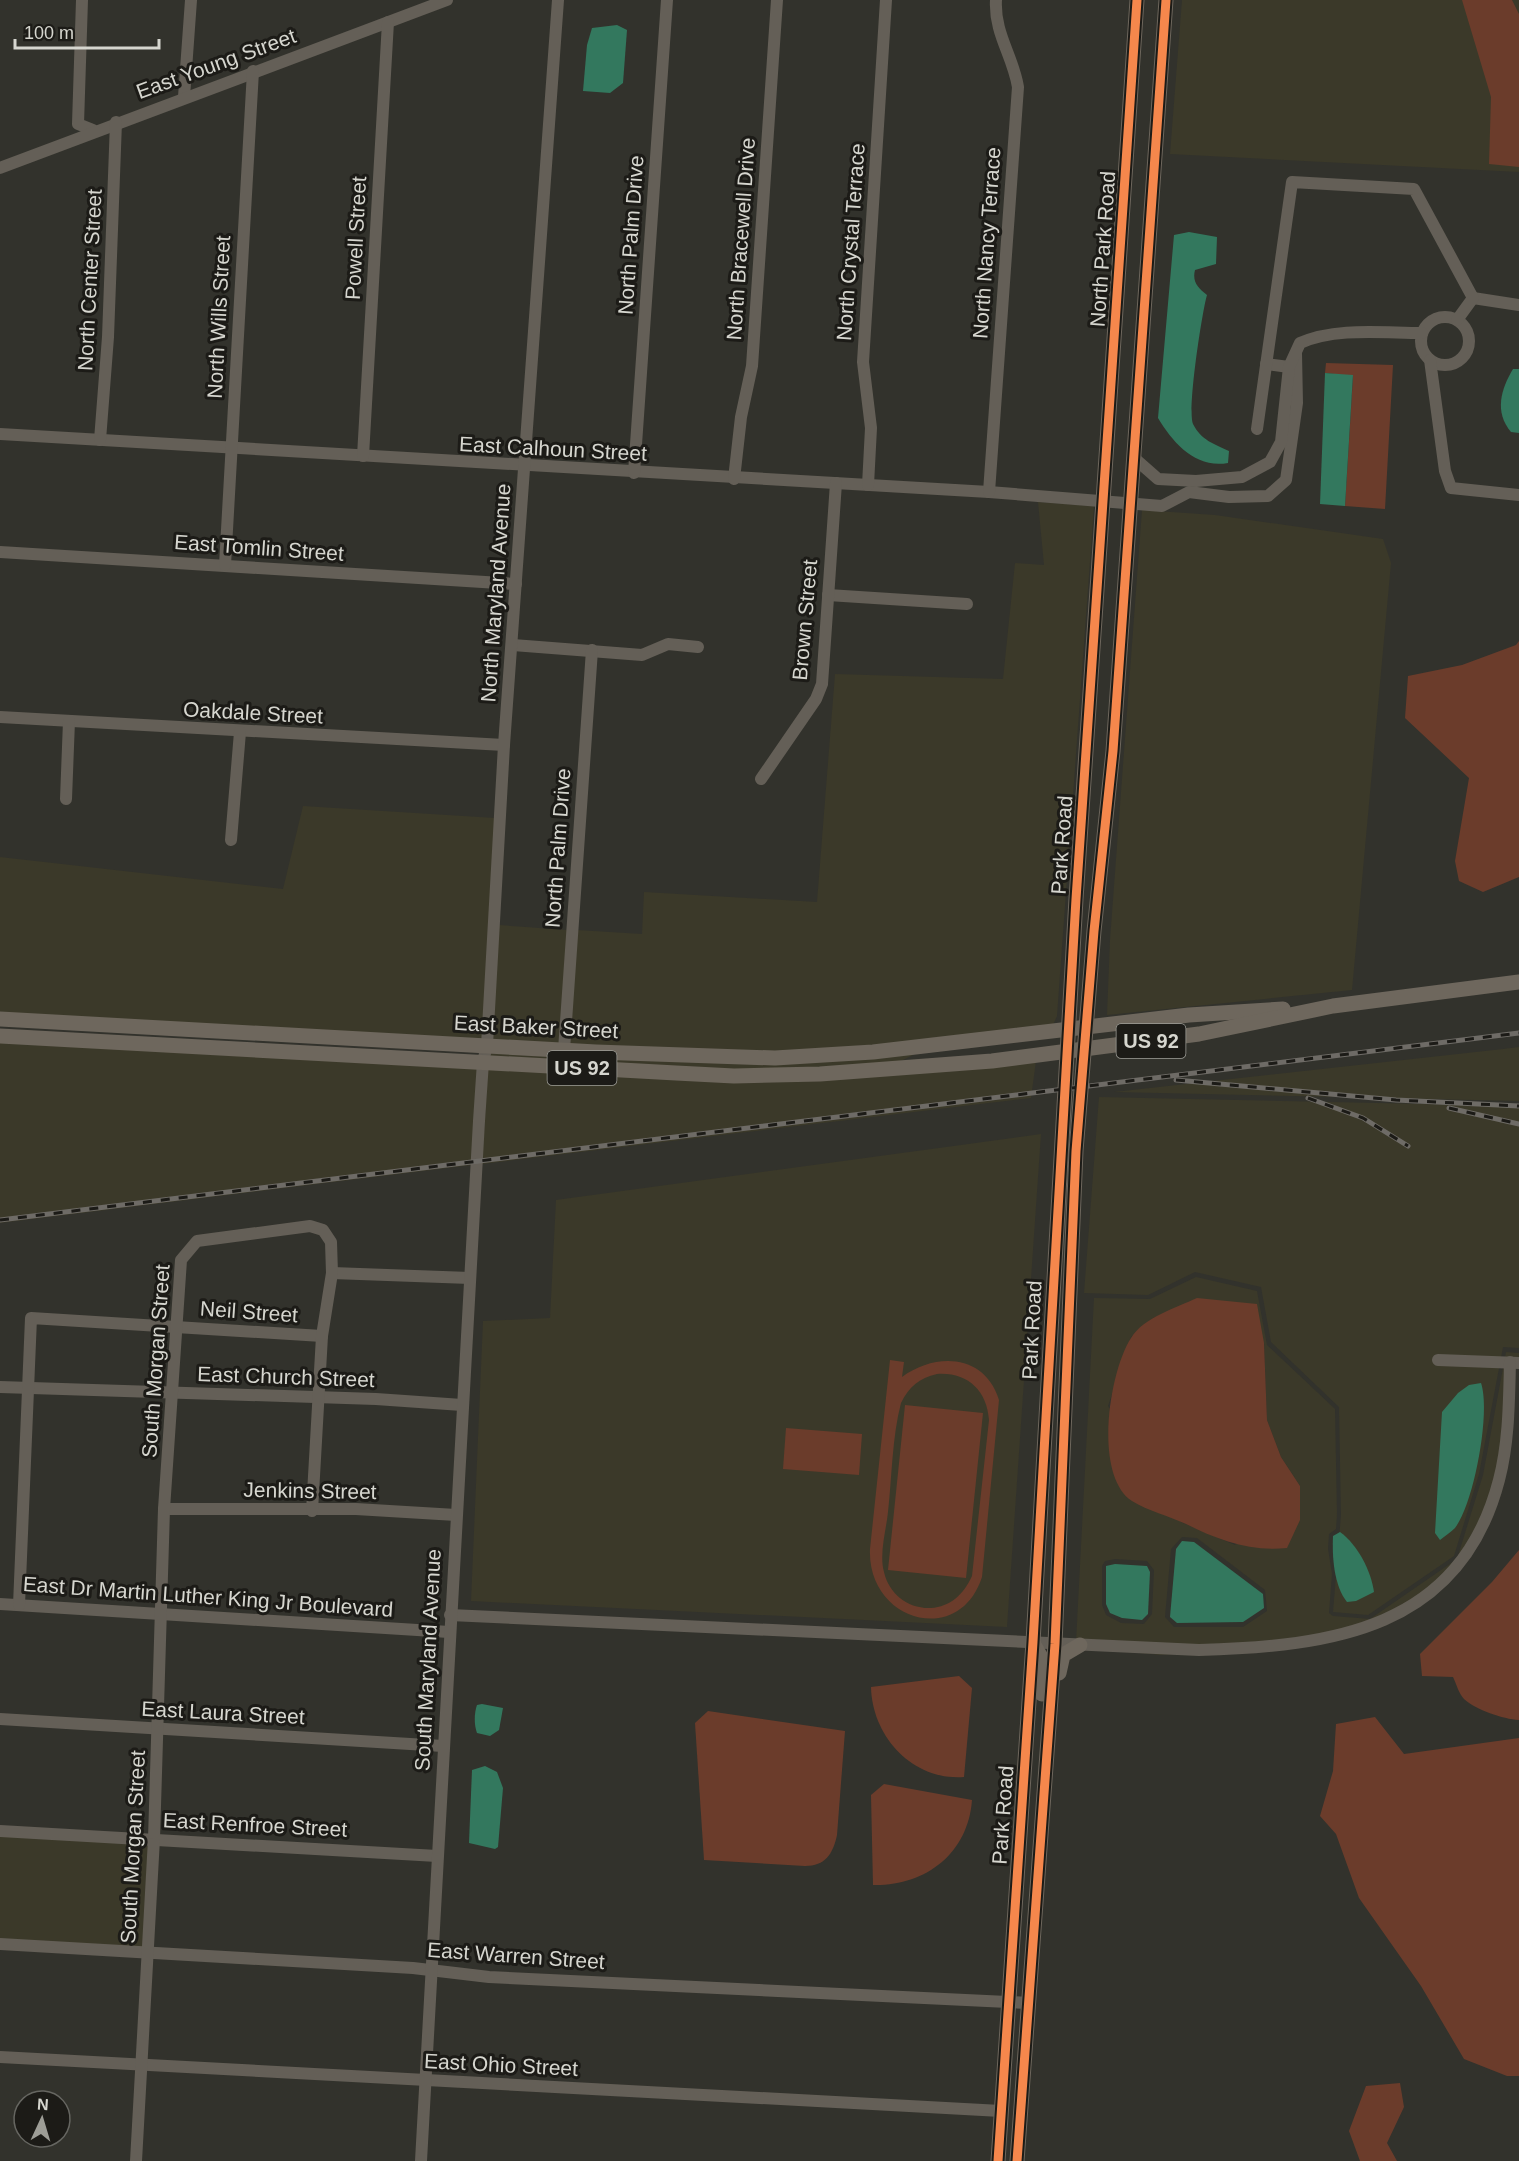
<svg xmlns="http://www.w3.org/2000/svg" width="1519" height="2161" font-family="Helvetica,sans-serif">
<rect width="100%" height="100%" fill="#32322c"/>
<g fill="#3b3929" fill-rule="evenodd">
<path d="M1182 0H1519V172L1170 154Z"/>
<path d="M1038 502 1094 506 1057 1016 1053 1025 925 1041 775 1052 569 1044 577 930 642 934 644 892 817 902 835 674 1003 679 1015 563 1044 565Z"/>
<path d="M1142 510 1215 515 1383 539 1391 563 1352 990 1107 1015 1110 940Z"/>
<path d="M303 806 495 818 482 1039 0 1013V857L283 889Z"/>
<path d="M499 925 567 930 559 1044 492 1040Z"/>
<path d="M0 1042 478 1068 472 1165 0 1223Z"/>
<path d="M1519 1047V1101L1114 1092 1503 1049Z"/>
<path d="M491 1051 917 1053 901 1061 873 1065 734 1070 490 1057Z"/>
<path d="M1036 1061 1031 1098 482 1164 488 1068 614 1075Z"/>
<path d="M1099 1097 1519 1106V1348L1503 1347 1479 1474 1454 1556 1368 1615 1333 1612 1341 1515 1339 1407 1271 1342 1261 1287 1195 1272 1148 1295 1084 1293Z"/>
<path d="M1041 1134 1007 1627 471 1601 483 1321 550 1318 556 1200Z"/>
<path d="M1196 1277 1257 1291 1267 1345 1335 1409 1337 1515 1336 1529 1329 1534 1328 1549 1332 1574 1329 1613 1333 1616 1370 1619 1457 1559 1483 1475 1506 1352 1519 1353V1361L1509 1360 1498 1479 1480 1531 1444 1581 1398 1618 1304 1644 1161 1655 1087 1648 1082 1638 1076 1642 1094 1298 1150 1299ZM1173 1310 1264 1343 1267 1420 1281 1457 1300 1486 1235 1545 1181 1522 1108 1406 1131 1337 1153 1318ZM1182 1537 1197 1538 1265 1590 1267 1611 1243 1627H1174L1165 1617 1171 1549ZM1115 1559 1147 1561 1154 1570 1152 1614 1144 1624 1121 1623 1106 1615 1102 1605V1566L1105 1561Z"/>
<path d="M0 1831 154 1839 148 1952 0 1944Z"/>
</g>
<g fill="#6b3c2b" fill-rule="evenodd">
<path d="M1462 0H1512L1519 14V167L1489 164 1491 97Z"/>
<path d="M1326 363 1393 365 1385 509 1345 506 1353 376 1325 373Z"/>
<path d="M1519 641V877L1483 892 1459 881 1455 861 1469 778 1405 718 1408 676 1462 665 1516 645Z"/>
<path d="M1197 1298 1257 1304 1264 1343 1267 1420 1281 1457 1300 1486V1520L1287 1548C1251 1552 1218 1540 1186 1524 1169 1516 1148 1511 1132 1501 1093 1475 1109 1372 1131 1338 1144 1317 1176 1308 1197 1298Z"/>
<path d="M890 1360 904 1362 902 1377C936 1352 985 1354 999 1400L982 1577C959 1648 867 1621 870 1549ZM937 1374C967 1372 987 1390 989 1420L972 1576C964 1594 950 1607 931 1608 908 1609 889 1594 884 1572 879 1554 886 1531 888 1512 892 1477 892 1437 901 1403 909 1387 919 1378 937 1374Z"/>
<path d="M905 1405 983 1413 966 1578 888 1570Z"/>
<path d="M786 1428 862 1434 859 1475 783 1469Z"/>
<path d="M1519 1550V1720C1503 1719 1476 1710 1464 1699 1459 1694 1456 1683 1453 1677L1422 1676 1420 1654 1492 1582Z"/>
<path d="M959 1676 972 1688 964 1777C912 1781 872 1736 871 1687Z"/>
<path d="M708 1711 845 1731 837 1835C833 1854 825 1866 805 1866L704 1860 695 1723Z"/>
<path d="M1375 1717 1404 1754 1519 1738V2076H1507L1464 2059 1421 1986 1359 1898 1336 1834 1320 1816 1333 1771 1336 1724Z"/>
<path d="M884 1784 972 1800C968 1854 925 1886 873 1885L871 1795Z"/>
<path d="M1400 2083 1404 2107 1387 2143 1397 2161H1360L1349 2131 1366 2086Z"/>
</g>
<g fill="#33785e">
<path d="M617 25 627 30 623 83 610 93 583 91 587 45 592 28Z"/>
<path d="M1189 232 1217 237 1216 264 1195 270C1192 282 1198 288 1207 295 1202 312 1187 411 1193 424 1201 440 1214 444 1229 451L1228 463C1196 469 1173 443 1158 418L1174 235Z"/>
<path d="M1513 369H1519V433L1511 432C1494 412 1501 389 1513 369Z"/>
<path d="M1325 373 1353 375 1345 506 1320 504Z"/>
<path d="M1481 1383C1491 1412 1474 1503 1455 1528 1451 1532 1445 1536 1440 1540L1435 1533 1442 1412 1458 1393 1469 1385Z"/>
<path d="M1340 1532C1358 1545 1371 1571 1374 1592L1356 1601 1347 1602C1334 1586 1332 1557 1333 1536Z"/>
<path d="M1182 1541 1194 1542 1263 1594 1264 1608 1243 1622 1177 1623 1170 1617 1176 1549Z"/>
<path d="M1115 1564 1147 1566 1150 1572 1148 1614 1142 1620 1122 1618 1110 1613 1106 1604V1566Z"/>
<path d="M482 1704 503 1708 499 1730 490 1736 477 1733C474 1725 474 1713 477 1705Z"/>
<path d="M485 1766 497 1772 503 1788 498 1847 495 1849 469 1843 472 1770Z"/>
</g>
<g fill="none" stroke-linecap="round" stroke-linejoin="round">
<g stroke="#645f57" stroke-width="12">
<path d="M82 0 78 124 93 130"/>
<path d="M184 97 191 0"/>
<path d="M0 168 447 0"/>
<path d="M1473 298 1519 305"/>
<circle cx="1445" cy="341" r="24"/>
<path d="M1430 360 1445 471 1451 488 1519 495"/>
<path d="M1266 364 1289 367"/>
<path d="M1257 429 1292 182 1414 189 1473 298 1457 320"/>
<path d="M0 434 989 492 1162 506 1189 492 1229 497 1268 496 1286 480 1297 403 1296 353"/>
<path d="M100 440 108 337 116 122"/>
<path d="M363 456 388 22"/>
<path d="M1133 457 1158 479 1196 481 1242 477 1270 462 1281 442 1289 367 1300 343C1336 327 1383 333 1422 333"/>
<path d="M634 473 667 0"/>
<path d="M734 479 741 417 752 366 777 0"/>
<path d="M868 485 871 428 863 362 886 0"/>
<path d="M989 492 1018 87C1013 56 994 33 996 0"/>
<path d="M0 552 516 584"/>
<path d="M225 565 253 71"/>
<path d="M828 595 967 604"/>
<path d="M513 645 642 655 668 644 698 647"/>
<path d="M0 717 504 745"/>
<path d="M761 779 816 699 822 684 836 483"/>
<path d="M66 799 69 721"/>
<path d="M231 840 240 732"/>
<path d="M564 1050 592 650"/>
<path d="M332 1273 470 1278"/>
<path d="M1438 1360 1519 1363"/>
<path d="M0 1387 376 1399 462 1405"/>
<path d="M164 1509H356L456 1515"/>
<path d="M0 1604 449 1632"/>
<path d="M19 1605 31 1318 322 1336"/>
<path d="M450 1615 1199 1650C1332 1646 1460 1630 1499 1480 1509 1442 1509 1401 1510 1362"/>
<path d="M0 1719 443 1746"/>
<path d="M0 1831 437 1856"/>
<path d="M0 1944 413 1968 489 1977 1029 2003"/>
<path d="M0 2057 1001 2111"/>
<path d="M136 2161 154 1839 164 1509 181 1260 197 1241 310 1226 323 1230 331 1242 332 1273 322 1336 312 1511"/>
<path d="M421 2161 479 1121 483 1062 487 1045 504 745 558 0"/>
</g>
<g stroke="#6e675d" stroke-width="15">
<path d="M0 1019 596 1052 775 1058 873 1052 1189 1015 1283 1009"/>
<path d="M0 1036 676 1073 734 1076 820 1074 992 1061 1199 1034 1333 1006 1519 982"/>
<path d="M1034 1645 1041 1657 1042 1694"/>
<path d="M1059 1673 1063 1655 1080 1645"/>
<path d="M998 2161 1033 1642 1076 899 1137 0"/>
<path d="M1017 2161 1055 1644 1076 1151 1094 931 1113 751 1166 0"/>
</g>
<defs>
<g id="rail">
<path d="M1176 1080 1396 1100 1519 1106"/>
<path d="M1308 1098 1363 1118 1408 1146"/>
<path d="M1449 1108 1519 1124"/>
<path d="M0 1220 1519 1033"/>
</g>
</defs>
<use href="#rail" stroke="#6e6b66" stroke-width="5"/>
<use href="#rail" stroke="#1c1b17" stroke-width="3" stroke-dasharray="9" stroke-linecap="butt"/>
<defs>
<g id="cycleway">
<path d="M998 2161 1033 1642 1076 899 1137 0"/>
<path d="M1017 2161 1055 1644 1076 1151 1094 931 1113 751 1166 0"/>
</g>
</defs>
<use href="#cycleway" stroke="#1c1b17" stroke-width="13"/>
<use href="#cycleway" stroke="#f5874c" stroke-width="9"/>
</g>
<g text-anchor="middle" stroke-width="6" stroke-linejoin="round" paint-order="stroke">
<g fill="#1c1b17" stroke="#9e9e98" stroke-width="1.5">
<rect x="1116.5" y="1024" width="69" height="34" rx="4.5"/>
<rect x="547.5" y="1051" width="69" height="34" rx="4.5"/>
</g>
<g font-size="20" font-weight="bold" fill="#d6d6cf">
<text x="1151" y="1048">US 92</text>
<text x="582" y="1075">US 92</text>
</g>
<g font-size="21" fill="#d6d6cf" stroke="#1c1b17">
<text transform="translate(216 64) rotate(-20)" y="7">East Young Street</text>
<text transform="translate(631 235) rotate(-86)" y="7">North Palm Drive</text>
<text transform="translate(356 238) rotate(-87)" y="7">Powell Street</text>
<text transform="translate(741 239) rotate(-86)" y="7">North Bracewell Drive</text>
<text transform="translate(851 242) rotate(-86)" y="7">North Crystal Terrace</text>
<text transform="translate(987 243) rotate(-86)" y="7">North Nancy Terrace</text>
<text transform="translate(1103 249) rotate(-86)" y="7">North Park Road</text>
<text transform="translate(90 280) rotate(-87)" y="7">North Center Street</text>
<text transform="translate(219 317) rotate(-87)" y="7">North Wills Street</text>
<text transform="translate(553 449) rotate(3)" y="7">East Calhoun Street</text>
<text transform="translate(259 548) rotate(4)" y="7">East Tomlin Street</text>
<text transform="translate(496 593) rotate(-86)" y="7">North Maryland Avenue</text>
<text transform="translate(805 620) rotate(-85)" y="7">Brown Street</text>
<text transform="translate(253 713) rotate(3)" y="7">Oakdale Street</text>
<text transform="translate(1062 845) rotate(-86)" y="7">Park Road</text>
<text transform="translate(558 848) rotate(-86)" y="7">North Palm Drive</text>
<text transform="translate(536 1027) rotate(3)" y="7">East Baker Street</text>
<text transform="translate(249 1312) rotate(4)" y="7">Neil Street</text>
<text transform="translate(1032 1330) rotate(-87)" y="7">Park Road</text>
<text transform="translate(156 1361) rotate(-86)" y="7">South Morgan Street</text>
<text transform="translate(286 1377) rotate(2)" y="7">East Church Street</text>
<text transform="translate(310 1491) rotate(1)" y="7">Jenkins Street</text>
<text transform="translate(208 1597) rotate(4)" y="7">East Dr Martin Luther King Jr Boulevard</text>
<text transform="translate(428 1660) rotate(-87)" y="7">South Maryland Avenue</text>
<text transform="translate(223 1713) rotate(3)" y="7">East Laura Street</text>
<text transform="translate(1003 1815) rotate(-86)" y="7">Park Road</text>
<text transform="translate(255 1825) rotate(3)" y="7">East Renfroe Street</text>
<text transform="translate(133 1847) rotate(-87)" y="7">South Morgan Street</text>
<text transform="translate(516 1956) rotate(4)" y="7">East Warren Street</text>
<text transform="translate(501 2065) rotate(3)" y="7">East Ohio Street</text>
</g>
</g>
<g transform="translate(42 2119) rotate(4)"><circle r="28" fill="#1c1b17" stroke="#666661" stroke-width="1.5"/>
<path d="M0-4.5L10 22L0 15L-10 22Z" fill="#9d9d96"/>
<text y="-9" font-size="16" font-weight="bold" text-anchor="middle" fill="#d6d6cf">N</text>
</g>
<path d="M15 39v9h144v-9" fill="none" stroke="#d6d6cf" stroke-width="3"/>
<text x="24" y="39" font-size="18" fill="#d6d6cf" stroke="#1c1b17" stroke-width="4.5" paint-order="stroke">100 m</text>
</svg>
